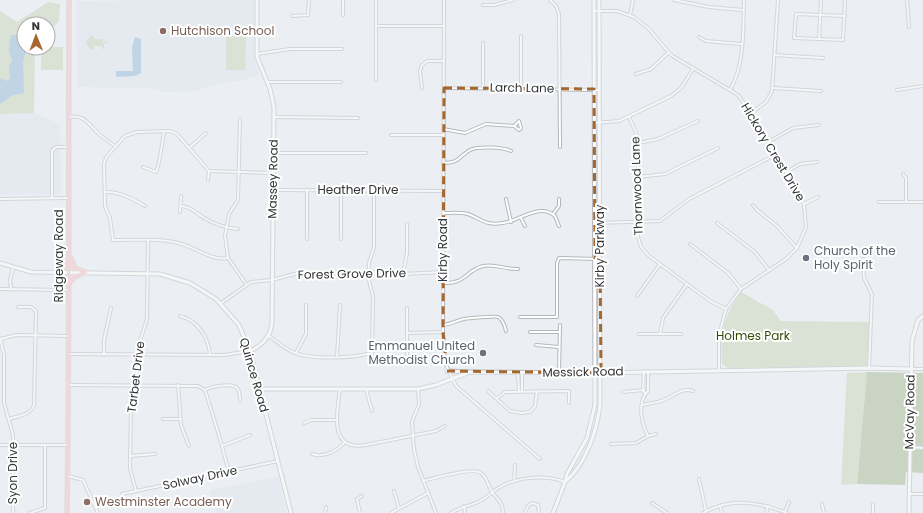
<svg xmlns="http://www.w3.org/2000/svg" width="923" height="513" font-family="Poppins,sans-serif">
<rect width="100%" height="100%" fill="#ebeff3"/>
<g fill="#dbe4ee">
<path d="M254 0V52L256 66 260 75 244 80 221 83 194 91 165 92 149 88 77 87 76 1Z"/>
<path d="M34 113 60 124 61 194 0 195V114Z"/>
<path d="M278 477 287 513H216L210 490Z"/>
</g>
<g fill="#c6d2b4">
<path d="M48 2 60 4 59 21 48 32V24H24V48H35L34 113 0 114V11L17 22Z"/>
<path d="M90 36H94V39H103V42L108 41 107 44 103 43 105 49H102V46H94V49H90L86 43Z"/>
<path d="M226 36H246L245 70H226Z"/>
<path d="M48 41H52V47H63V70H41V48H48Z"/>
<path d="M741 292 773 310 781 321 870 322 868 365 866 367 728 368 722 364C720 332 723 318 741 292Z"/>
<path d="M867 372 857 484 841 485 847 373Z"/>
</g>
<path fill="#a2b488" d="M867 372 923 373V473L906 472 905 485 857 484Z"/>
<g fill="#8db4d5">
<path d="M24 30V48H27L23 62 24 93 13 95 0 104V78L7 81 10 78 9 66 12 61 9 51 11 35H17Z"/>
<path d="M135 37 141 39V73L135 76 116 77V71H133L132 47Z"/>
</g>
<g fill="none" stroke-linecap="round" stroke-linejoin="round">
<defs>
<g id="street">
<path d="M343 0V15"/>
<path d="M376 0V80"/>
<path d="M444 0 443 332 445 363 456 386 540 459"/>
<path d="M550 0 556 6 559 14 560 147"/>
<path d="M674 0 709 7 743 10"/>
<path d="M907 0 909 27"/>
<path d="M483 5H494L513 0"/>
<path d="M594 11H617L634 17 648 28 671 55 738 95 751 113 804 204 806 227 797 248 786 259 741 289 726 309 719 335V369"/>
<path d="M630 15 633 0"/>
<path d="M292 16 308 15 309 0"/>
<path d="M845 16 796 14 794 38 843 40 845 0"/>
<path d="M376 26H444"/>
<path d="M521 36V88"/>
<path d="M699 37 706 41 741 44"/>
<path d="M819 39 821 0"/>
<path d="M483 43V88"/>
<path d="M257 54 290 49H342"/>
<path d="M775 55 823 58"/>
<path d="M636 74 651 69 668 53"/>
<path d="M268 82H341"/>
<path d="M422 88 420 71 422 65 427 61H444"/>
<path d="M444 88 599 90"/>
<path d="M773 88 821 91"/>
<path d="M730 90C745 64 743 30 744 0"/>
<path d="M897 90 923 86"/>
<path d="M751 113 766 102 772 91 778 0"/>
<path d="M69 117C85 114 90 126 100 135 105 139 110 143 115 146"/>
<path d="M274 117 358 118"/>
<path d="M629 117 636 132 638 143V237L641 247 649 256 710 301 726 309"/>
<path d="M240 119 238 200 229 214 225 236 228 258 246 284"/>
<path d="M594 123 619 121 671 96 681 88 693 69"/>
<path d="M443 129 465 133 486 124 514 126 519 121 521 128 519 130 514 126"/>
<path d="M391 135H443"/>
<path d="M768 142 793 128 819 125"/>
<path d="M638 143 658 139 698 121"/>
<path d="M189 148 206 133"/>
<path d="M274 153H366"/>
<path d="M443 163C460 163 458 157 470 150 477 146 504 147 511 151"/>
<path d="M143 167 156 172C160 164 162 142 164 132"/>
<path d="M786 172 800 164 817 162"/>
<path d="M903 174 906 178V202"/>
<path d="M638 177 665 174 718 148"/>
<path d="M208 180 209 171"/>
<path d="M273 190 443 191"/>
<path d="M105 192C119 191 133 199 145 206"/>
<path d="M52 198V151L56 147H68"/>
<path d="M0 199 69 198"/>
<path d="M506 199 511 222"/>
<path d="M879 202H923"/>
<path d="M804 204 818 197"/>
<path d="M753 205 757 210 777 226 797 248"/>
<path d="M181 206C191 207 195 212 204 218 214 224 226 228 238 229"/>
<path d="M180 212 181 196"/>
<path d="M443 213C451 213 460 212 468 214 482 219 485 226 503 223 519 221 540 202 555 216L559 226"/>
<path d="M553 214 559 206V199"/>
<path d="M521 218 525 226"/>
<path d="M595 223 660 221 689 199 775 155"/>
<path d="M717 223 755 252 769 270"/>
<path d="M307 239V190"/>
<path d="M341 239V190"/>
<path d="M690 244 728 273 741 289"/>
<path d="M228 258C210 261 196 247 178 243 157 238 135 240 113 240L110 218 105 206 104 163 107 156 125 136 137 132 170 131 177 134 209 171 273 173"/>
<path d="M863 259 864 278 872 294 869 368"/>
<path d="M403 274 407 253V224"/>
<path d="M443 283C466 284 465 271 483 266 495 263 506 270 518 269"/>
<path d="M0 289 69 290"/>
<path d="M11 290 10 280 13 268"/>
<path d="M637 296 660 264"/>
<path d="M220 304 251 282 272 280 298 273 384 272 403 274 443 272"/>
<path d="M180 316C198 320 209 339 210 355"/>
<path d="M520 317H557V263L559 258 600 259"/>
<path d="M443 325C451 324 456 321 464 319 467 318 497 316 498 317 503 320 505 326 506 331"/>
<path d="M530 332H559"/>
<path d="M407 333 443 332"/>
<path d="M639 334H681"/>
<path d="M660 334 663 318 687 284"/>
<path d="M269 336C277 342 285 349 295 353 313 360 353 358 372 353L373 297 368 276 369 263 374 247V190"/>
<path d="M0 338 4 355V403L13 435V513"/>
<path d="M1 339 16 335 68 336"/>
<path d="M536 345 559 347"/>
<path d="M296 353 306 334V305"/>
<path d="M69 354 224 355 250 351"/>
<path d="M104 355V340L111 308"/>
<path d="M407 355V308"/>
<path d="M337 356 340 305"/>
<path d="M912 369H923"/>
<path d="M644 371 643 391 645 393"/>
<path d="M518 373 519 391"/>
<path d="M522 373V391"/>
<path d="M559 373 560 325"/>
<path d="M69 385 193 386H198L205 390"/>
<path d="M178 385 181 425 189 446"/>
<path d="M340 389C337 412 328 452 366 445L436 431 445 426"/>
<path d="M366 389 372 411"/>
<path d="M418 389 419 404 412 422 414 449 418 467 436 513"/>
<path d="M205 390 218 432 229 472"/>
<path d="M205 390C210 387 232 382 237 388 239 390 240 397 240 401"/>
<path d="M488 391 510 411 521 413 530 412 535 406 537 391"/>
<path d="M623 392 644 390"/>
<path d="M497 398 505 392 569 391V403"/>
<path d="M642 405C649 403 657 403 664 400 674 396 682 387 693 391"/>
<path d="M9 419C18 416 31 415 34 405L36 311 31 307H18"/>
<path d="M163 419H180"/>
<path d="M304 423 311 420H336"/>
<path d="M648 436C641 422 637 402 648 391V371"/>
<path d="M611 444 636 443 648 436 656 434"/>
<path d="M0 445H67"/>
<path d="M222 446 250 435"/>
<path d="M910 447 923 448"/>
<path d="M312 454C324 458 337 451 345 442"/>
<path d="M130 456 155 454"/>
<path d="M68 476 83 480 98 513"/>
<path d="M699 479 706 511"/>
<path d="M423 481C434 478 474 467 481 473 487 477 488 486 492 492 498 500 503 502 503 513"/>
<path d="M514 481 515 465"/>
<path d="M136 491 130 469 131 402 137 375 138 347 147 319 148 240"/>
<path d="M394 491 399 508"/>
<path d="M122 494 278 461"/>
<path d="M909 494H923"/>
<path d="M652 503 667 513"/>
<path d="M822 504 824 513"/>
<path d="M873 504V513"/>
<path d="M464 506 465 513"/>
<path d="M720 506 722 513"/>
<path d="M785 512 789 502"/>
<path d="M30 513 45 508V445"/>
<path d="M325 513 326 507"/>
<path d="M360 513 357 499 362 496"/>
<path d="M391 513 428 493"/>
<path d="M451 513C460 507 471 506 480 501 486 498 492 492 498 488 517 477 544 474 565 482"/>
<path d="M525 513 528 506 532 503 538 505 539 513"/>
<path d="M703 513C731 497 759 502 787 513"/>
<path d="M766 513 768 506"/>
</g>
<g id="secondary">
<path d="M0 263 31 272 160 274 190 283 216 299 239 325 250 351 291 513"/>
<path d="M250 351C263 345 271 336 272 322L274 107 270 89 257 57V0"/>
<path d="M447 371 470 372"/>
<path d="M259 389H418L436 385 470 372 593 373 869 368 910 369"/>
<path d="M565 482C586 464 597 431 600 405L599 0"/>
<path d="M553 513 565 482 567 474 587 438 595 405 594 0"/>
<path d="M909 513 912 341 918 320 923 316"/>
</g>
<g id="primary">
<path d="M71 258 75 268 85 272"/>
<path d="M68 260 65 266 57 272 69 284 75 277 85 272"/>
<path d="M67 513C70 342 68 171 69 0"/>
</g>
</defs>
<use href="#street" stroke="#b4b8bc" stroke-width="4"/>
<use href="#secondary" stroke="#b4b8bc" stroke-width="5"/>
<use href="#primary" stroke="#cacaca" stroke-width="5.5"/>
<use href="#street" stroke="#fff" stroke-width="2"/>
<use href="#secondary" stroke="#fff" stroke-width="3"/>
<use href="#primary" stroke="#fbb8bb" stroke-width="3.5"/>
</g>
<path d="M0 0H923V513H0ZM444 88 594 89 595 259H600L601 373 447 371 443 332Z" fill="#ebeff3" fill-opacity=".55" fill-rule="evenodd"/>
<path fill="none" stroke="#a6672e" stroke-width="3" stroke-dasharray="8 5" stroke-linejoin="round" d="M444 88 594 89 595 259H600L601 373 447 371 443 332Z"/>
<g fill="#8d6e63" stroke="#fff" stroke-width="1.5">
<circle cx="163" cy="31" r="4"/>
<circle cx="87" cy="502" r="4"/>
</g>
<g fill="#6b7280" stroke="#fff" stroke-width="1.5">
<circle cx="806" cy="258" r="4"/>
<circle cx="483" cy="353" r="4"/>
</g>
<g text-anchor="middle" stroke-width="4" stroke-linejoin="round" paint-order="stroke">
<g font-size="12" fill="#785e54" stroke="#fff" text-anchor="start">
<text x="171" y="35">Hutchison School</text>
<text x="95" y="506">Westminster Academy</text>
</g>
<g font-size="12" fill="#323335" stroke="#fff">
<text transform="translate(522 88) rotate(1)" y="4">Larch Lane</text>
<text transform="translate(773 152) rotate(59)" y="4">Hickory Crest Drive</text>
<text transform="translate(273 179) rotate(-89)" y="4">Massey Road</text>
<text transform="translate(637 186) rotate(-92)" y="4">Thornwood Lane</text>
<text x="358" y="194">Heather Drive</text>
<text transform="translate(600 246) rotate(-90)" y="4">Kirby Parkway</text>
<text transform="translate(443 250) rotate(-90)" y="4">Kirby Road</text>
<text transform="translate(59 256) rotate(-90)" y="4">Ridgeway Road</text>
<text transform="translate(352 274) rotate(-1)" y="4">Forest Grove Drive</text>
<text transform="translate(583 372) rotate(-1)" y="4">Messick Road</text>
<text transform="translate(254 375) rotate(74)" y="4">Quince Road</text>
<text transform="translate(136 377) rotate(-83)" y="4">Tarbet Drive</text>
<text transform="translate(910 412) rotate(-89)" y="4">McVay Road</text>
<text transform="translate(13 473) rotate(-90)" y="4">Syon Drive</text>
<text transform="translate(200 478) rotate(-12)" y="4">Solway Drive</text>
</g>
<g font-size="12" fill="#5b616d" stroke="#fff" text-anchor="start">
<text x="814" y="255">Church of the<tspan x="814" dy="14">Holy Spirit</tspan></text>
<text x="475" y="350" text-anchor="end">Emmanuel United<tspan x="475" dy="14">Methodist Church</tspan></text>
</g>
<g font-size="12" fill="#364b04" stroke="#fff">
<text x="753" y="340">Holmes Park</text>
</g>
</g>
<g transform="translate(36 36) rotate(359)"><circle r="19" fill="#ffffff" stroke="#adadae"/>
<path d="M0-3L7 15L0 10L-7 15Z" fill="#a6672e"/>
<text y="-6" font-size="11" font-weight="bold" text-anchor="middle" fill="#323335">N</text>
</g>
</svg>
